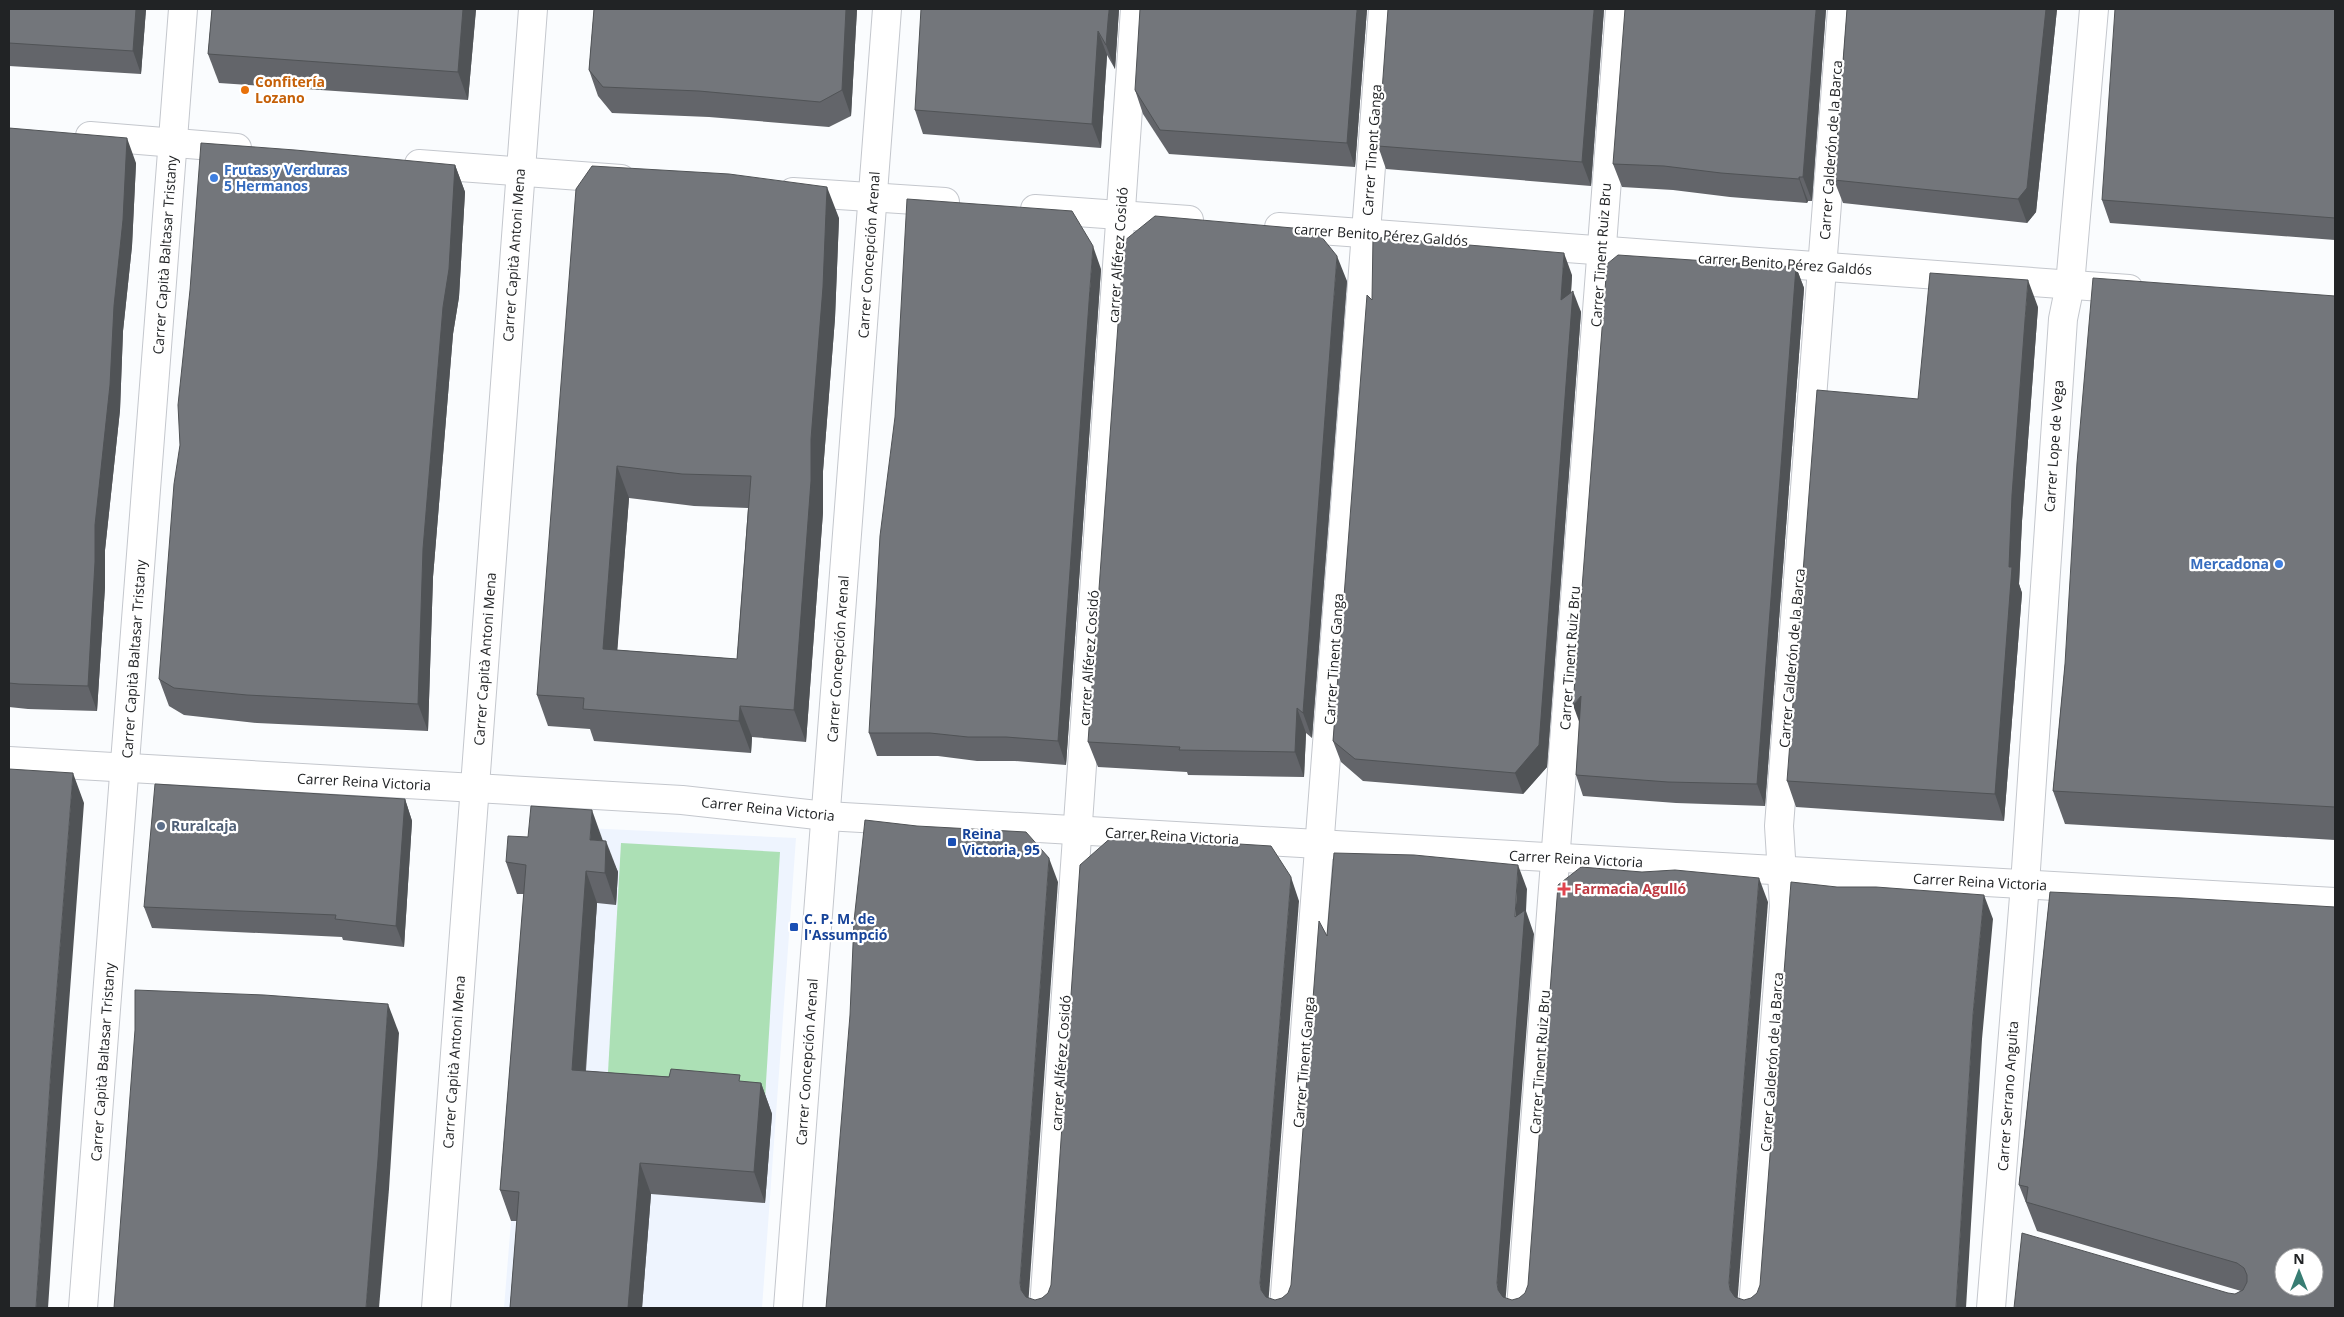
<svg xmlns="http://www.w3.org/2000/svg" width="2344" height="1317" font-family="'Open Sans',sans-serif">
<rect width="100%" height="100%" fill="#fafcfe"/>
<path fill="#eef4fe" d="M543 826 796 838 762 1308H504Z"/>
<path fill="#ace0b5" d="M621 843 780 852 765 1099 607 1090Z"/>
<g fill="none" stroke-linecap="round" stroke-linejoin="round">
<defs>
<g id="minor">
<path d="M90 136 237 148"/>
<path d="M419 164 621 179"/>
<path d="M793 192 945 202"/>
<path d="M1035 209 1189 220"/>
<path d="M1279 227 2129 289"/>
<path d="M83 1308 183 9"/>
<path d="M436 1308 533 9"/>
<path d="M788 1308 887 9"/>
<path d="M1044 1308 1135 9"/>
<path d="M1284 1308 1383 9"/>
<path d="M1521 1308 1620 9"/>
<path d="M1753 1308 1784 906 1779 826 1842 9"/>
<path d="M1991 1308 2025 884 2063 319 2070 285 2094 9"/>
</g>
<path id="secondary" d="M9 761 682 800 826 816 2335 902"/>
</defs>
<use href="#minor" stroke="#c4c7cd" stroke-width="30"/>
<use href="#secondary" stroke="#c4c7cd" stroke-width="30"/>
<use href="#minor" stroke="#fff" stroke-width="28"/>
<use href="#secondary" stroke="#fff" stroke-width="28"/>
</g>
<g fill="#63656a" fill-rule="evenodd">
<path d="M9 9H146L141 74 9 66Z"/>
<path d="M212 9H476L468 100 219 83 208 54Z"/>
<path d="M594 9H857L851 116 829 127 709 117 612 113 598 96 589 70Z"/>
<path d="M1119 9 1115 69 1107 55 1101 148 923 134 915 110Z"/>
<path d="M1367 9 1355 167 1169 154 1143 114 1135 90Z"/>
<path d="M1604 9 1591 186 1386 169 1378 146Z"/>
<path d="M1826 9 1812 201H1808L1807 203 1730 197 1673 190 1622 187 1613 164Z"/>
<path d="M1847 9H2057L2036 212 2027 223 1843 203 1834 180Z"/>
<path d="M2335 9V240L2110 223 2102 200Z"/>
<path d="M9 128 136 163 132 246 123 331 120 410 105 550V587L97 711 28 709 9 707Z"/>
<path d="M455 165 465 192 459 297 453 334 433 577 428 731 257 723 184 715 169 706 159 679Z"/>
<path d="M592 166 839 218 835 318 823 471V512L806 742 752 737 751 753 594 741 590 729 548 726 537 695ZM629 498 694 506 748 508 737 659 617 650Z"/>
<path d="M1796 267 1804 288 1765 806 1676 803 1583 796 1576 775Z"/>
<path d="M1101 269 1066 765 1015 761H977L938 756H877L869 733Z"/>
<path d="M1572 275 1571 293 1581 312 1547 767 1523 794 1363 781 1341 762 1333 741 1372 300Z"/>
<path d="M1347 281 1312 738 1306 733 1304 777 1188 775 1187 772 1098 767 1088 742Z"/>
<path d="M2335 296V840L2065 824 2053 791 2065 664Z"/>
<path d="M2038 307 2022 521 2019 584 2022 593 2004 821 1796 807 1787 781 1918 399Z"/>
<path d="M405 799 412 821 404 947 343 940 342 937 152 928 144 907Z"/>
<path d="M603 840 618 872 616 905 597 903 586 1071 761 1083 772 1114 765 1203 651 1194 642 1308H510L517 1221H511L500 1190 524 894H517L506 862Z"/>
<path d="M2050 892 2335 1308 2228 1293 2235 1294 2241 1291 2037 1231 2019 1185Z"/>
</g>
<g fill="#505356">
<path d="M136 9H146L141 74 133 51Z"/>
<path d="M463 9H476L468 100 458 72Z"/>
<path d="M846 9H857L851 116 842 90Z"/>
<path d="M1109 9H1119L1115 69 1106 45Z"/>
<path d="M1357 9H1367L1355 167 1347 143Z"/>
<path d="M1594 9H1604L1591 186 1582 162Z"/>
<path d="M1816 9H1826L1812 201 1803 177Z"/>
<path d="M2046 9H2057L2036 212 2027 223 2018 199Z"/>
<path d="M1098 31 1107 55 1101 148 1092 124Z"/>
<path d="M127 138 136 163 132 246 123 331 120 410 105 550V587L97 711 88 686 95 525Z"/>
<path d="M455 165 465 192 459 297 453 334 433 577 428 731 418 704 423 549Z"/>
<path d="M1799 177 1808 201 1807 203 1799 179Z"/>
<path d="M827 187 839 218 835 318 823 471V512L806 742 794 710Z"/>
<path d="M1093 246 1101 269 1066 765 1058 741Z"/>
<path d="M1564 253 1572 275 1569 322 1561 300Z"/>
<path d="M1337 256 1347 281 1312 738 1303 713Z"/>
<path d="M1796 267 1804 288 1765 806 1757 784Z"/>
<path d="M2028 280 2038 307 2022 521 2019 584 2022 593 2004 821 1995 794 2012 495Z"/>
<path d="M1573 291 1581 312 1547 767 1523 794 1515 773Z"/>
<path d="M617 466 629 498 615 681 603 649Z"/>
<path d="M1581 696V727L1573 705Z"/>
<path d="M740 706 752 737 751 753 739 721Z"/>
<path d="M1297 708 1306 733 1304 777 1295 752Z"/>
<path d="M73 773 84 803 62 1098 48 1308H36L51 1069Z"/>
<path d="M405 799 412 821 404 947 396 926Z"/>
<path d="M592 810 603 841 590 840Z"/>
<path d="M606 841 618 872 616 905 605 873Z"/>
<path d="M1049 858 1058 882 1028 1307 1021 1290 1020 1283Z"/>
<path d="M1518 865 1527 889 1526 911 1534 934 1505 1307 1498 1290 1497 1283Z"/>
<path d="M586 871 597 903 583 1101 572 1070Z"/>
<path d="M1291 877 1299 901 1268 1307 1261 1290 1260 1283Z"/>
<path d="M1759 878 1768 902 1737 1307 1730 1290 1729 1283Z"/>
<path d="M1984 895 1993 919 1982 1039 1966 1308H1956L1973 1015Z"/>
<path d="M388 1004 399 1033 389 1189 379 1308H366Z"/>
<path d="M761 1083 772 1114 765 1203 754 1172Z"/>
<path d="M640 1163 651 1194 642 1308H628Z"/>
</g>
<g fill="#73767b" stroke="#505356" fill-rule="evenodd">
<path d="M9 9H136L133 51 9 43Z"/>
<path d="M212 9H463L458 72 208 54Z"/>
<path d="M594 9H846L842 90 820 102 699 91 603 87 589 70Z"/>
<path d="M921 9H1109L1106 45 1098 31 1092 124 915 110Z"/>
<path d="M1140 9H1357L1347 143 1160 130 1135 90Z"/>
<path d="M1388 9H1594L1582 162 1378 146Z"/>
<path d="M1625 9H1816L1803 177H1799V179L1721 173 1664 166 1613 164Z"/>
<path d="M1847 9H2046L2027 188 2018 199 1834 180Z"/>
<path d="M2115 9H2335V218L2102 200Z"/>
<path d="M9 128 127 138 123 220 114 306 110 385 95 525V562L88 686 19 684 9 683Z"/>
<path d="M201 143 295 150 455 165 449 269 443 307 423 549 418 704 247 695 174 688 159 679 174 484 180 445 178 405 190 290Z"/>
<path d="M592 166 729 174 827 187 823 287 811 439V481L794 710 740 706 739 721 583 709 584 698 537 695 576 189ZM617 466 682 474 751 476 737 659 603 649Z"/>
<path d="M907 199 1072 211 1093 246 1058 741 1006 737H968L930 733H869L880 536 895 417Z"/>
<path d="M1155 216 1316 230 1337 256 1303 713 1297 708 1295 752 1179 750 1180 747 1088 742 1124 241Z"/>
<path d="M1373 237 1564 253 1561 300 1573 291 1539 745 1515 773 1355 759 1333 741 1367 295 1372 300Z"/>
<path d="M1618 255 1796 267 1757 784 1668 782 1576 775 1581 696 1573 705 1607 264Z"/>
<path d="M1930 273 2028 280 2012 495 2009 567H2012L1995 794 1787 781 1817 390 1918 399Z"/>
<path d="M2093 278 2335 296V807L2053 791 2065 664 2077 463Z"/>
<path d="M9 769 73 773 51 1069 36 1308H9Z"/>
<path d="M155 784 405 799 396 926 335 919 336 915 144 907Z"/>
<path d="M531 806 592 810 590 840 606 841 605 873 586 871 572 1070 669 1077 671 1069 740 1075 739 1081 761 1083 754 1172 640 1163 628 1308H510L519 1192 500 1190 526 865 506 862 508 836 528 837Z"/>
<path d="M865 820 917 826 1026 832 1049 858 1020 1283 1021 1290 1026 1297 1035 1300 1042 1298 1048 1293 1051 1285 1080 865 1114 835 1170 842 1239 847V844L1271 846 1291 877 1260 1283 1261 1290 1266 1297 1275 1300 1282 1298 1288 1293 1291 1285 1319 921 1327 936 1334 853 1414 855 1518 865 1515 917 1525 910 1497 1283 1498 1290 1503 1297 1512 1300 1519 1298 1525 1293 1528 1285 1558 885 1581 867 1642 872 1675 870 1759 878 1729 1283 1730 1290 1735 1297 1744 1300 1751 1298 1757 1293 1760 1285 1791 882 1837 887H1876L1984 895 1973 1015 1956 1308H826L850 1015 854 921Z"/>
<path d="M2050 892 2182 898 2335 907V1308H2014L2022 1233 2228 1293 2235 1294 2243 1290 2247 1282V1275L2244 1268 2237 1263 2026 1202 2028 1187 2019 1185ZM2284 1257H2314V1287H2284Z"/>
<path d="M135 990 264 995 388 1004 378 1159 366 1308H114L135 1030Z"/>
</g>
<circle fill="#e8710a" stroke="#fff" stroke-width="2" cx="245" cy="90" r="5"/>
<g fill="#3f7fe0" stroke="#fff" stroke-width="2">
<circle cx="214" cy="178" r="5"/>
<circle cx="2279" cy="564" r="5"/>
</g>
<circle fill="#5c6f8a" stroke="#fff" stroke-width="2" cx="161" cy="826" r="5"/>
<g fill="#1a4fb4" stroke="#fff" stroke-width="2">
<rect x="947" y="837" width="10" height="10" rx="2.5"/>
<rect x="789" y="922" width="10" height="10" rx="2.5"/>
</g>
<path fill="#e0444e" stroke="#fff" stroke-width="2" d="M1561.5 881.5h5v5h5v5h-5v5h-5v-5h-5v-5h5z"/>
<g text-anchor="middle" stroke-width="4.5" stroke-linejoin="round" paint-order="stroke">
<g font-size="14" font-weight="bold" fill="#c56008" stroke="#fff" text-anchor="start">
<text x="255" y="87">Confitería<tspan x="255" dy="16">Lozano</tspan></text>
</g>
<g font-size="14" fill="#212325" stroke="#fff">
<text transform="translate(1372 150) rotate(-86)" y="5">Carrer Tinent Ganga</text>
<text transform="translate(1831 150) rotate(-86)" y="5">Carrer Calderón de la Barca</text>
<text transform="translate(1381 235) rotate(4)" y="5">carrer Benito Pérez Galdós</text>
<text transform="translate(165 255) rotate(-86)" y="5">Carrer Capità Baltasar Tristany</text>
<text transform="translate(514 255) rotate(-86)" y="5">Carrer Capità Antoni Mena</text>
<text transform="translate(869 255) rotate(-86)" y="5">Carrer Concepción Arenal</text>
<text transform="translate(1118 255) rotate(-86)" y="5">carrer Alférez Cosidó</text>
<text transform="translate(1601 255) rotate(-86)" y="5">Carrer Tinent Ruiz Bru</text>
<text transform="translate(1785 264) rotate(4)" y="5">carrer Benito Pérez Galdós</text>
<text transform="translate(2054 446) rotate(-86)" y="5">Carrer Lope de Vega</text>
<text transform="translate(1089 658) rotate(-86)" y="5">carrer Alférez Cosidó</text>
<text transform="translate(1570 658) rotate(-86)" y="5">Carrer Tinent Ruiz Bru</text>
<text transform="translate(1792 658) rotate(-85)" y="5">Carrer Calderón de la Barca</text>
<text transform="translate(134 659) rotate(-86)" y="5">Carrer Capità Baltasar Tristany</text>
<text transform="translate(485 659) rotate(-86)" y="5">Carrer Capità Antoni Mena</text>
<text transform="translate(838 659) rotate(-86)" y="5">Carrer Concepción Arenal</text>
<text transform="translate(1334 659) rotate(-86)" y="5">Carrer Tinent Ganga</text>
<text transform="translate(364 782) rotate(3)" y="5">Carrer Reina Victoria</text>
<text transform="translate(768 809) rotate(6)" y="5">Carrer Reina Victoria</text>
<text transform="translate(1172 836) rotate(3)" y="5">Carrer Reina Victoria</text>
<text transform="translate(1576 859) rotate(3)" y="5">Carrer Reina Victoria</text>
<text transform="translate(1980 882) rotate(3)" y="5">Carrer Reina Victoria</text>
<text transform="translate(103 1062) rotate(-86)" y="5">Carrer Capità Baltasar Tristany</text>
<text transform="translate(454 1062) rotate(-86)" y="5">Carrer Capità Antoni Mena</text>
<text transform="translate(807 1062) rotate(-86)" y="5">Carrer Concepción Arenal</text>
<text transform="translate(1304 1062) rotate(-85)" y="5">Carrer Tinent Ganga</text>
<text transform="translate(1540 1062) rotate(-86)" y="5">Carrer Tinent Ruiz Bru</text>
<text transform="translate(1772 1062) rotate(-86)" y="5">Carrer Calderón de la Barca</text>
<text transform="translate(1061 1063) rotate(-86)" y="5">carrer Alférez Cosidó</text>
<text transform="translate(2008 1096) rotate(-86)" y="5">Carrer Serrano Anguita</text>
</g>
<g font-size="14" font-weight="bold" fill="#366cbe" stroke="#fff" text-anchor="start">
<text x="224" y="175">Frutas y Verduras<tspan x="224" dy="16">5 Hermanos</tspan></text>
<text x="2269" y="569" text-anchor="end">Mercadona</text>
</g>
<g font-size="14" font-weight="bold" fill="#4e5e75" stroke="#fff" text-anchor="start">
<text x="171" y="831">Ruralcaja</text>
</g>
<g font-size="14" font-weight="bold" fill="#164399" stroke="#fff" text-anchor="start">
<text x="962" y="839">Reina<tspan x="962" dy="16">Victoria, 95</tspan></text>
<text x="804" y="924">C. P. M. de<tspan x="804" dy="16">l'Assumpció</tspan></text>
</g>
<g font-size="14" font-weight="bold" fill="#be3a42" stroke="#fff" text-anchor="start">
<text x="1574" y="894">Farmacia Agulló</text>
</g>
</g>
<rect width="2344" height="1317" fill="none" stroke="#212325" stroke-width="20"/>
<g transform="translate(2299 1272)"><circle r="24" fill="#ffffff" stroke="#a6a7a8"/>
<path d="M0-4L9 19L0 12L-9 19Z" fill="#387d73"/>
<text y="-8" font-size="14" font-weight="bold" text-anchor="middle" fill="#212325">N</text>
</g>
</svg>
